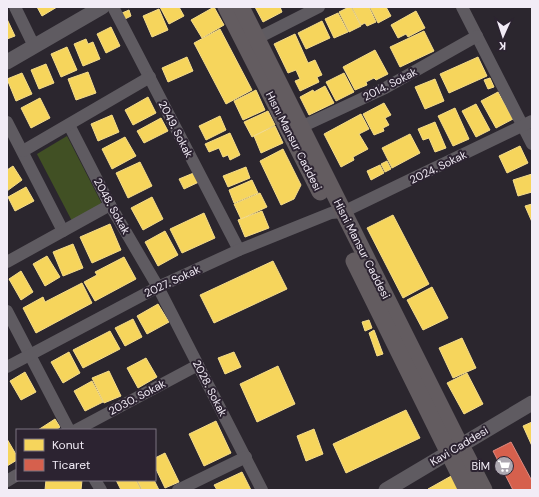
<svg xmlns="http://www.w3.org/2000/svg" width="539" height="497" font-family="'DM Sans',sans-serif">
<rect width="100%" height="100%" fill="#2b262e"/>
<path fill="#415024" d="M67 136 102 204 72 221 37 154Z"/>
<g fill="#f6d55c" stroke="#f5dc8a">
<path d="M37 7H57L42 16Z"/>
<path d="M160 7H179L184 16 169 24Z"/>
<path d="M214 7 224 25 202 38 191 20Z"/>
<path d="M255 7H280L282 12 263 22Z"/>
<path d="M349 7H351L361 26 349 32 339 12Z"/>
<path d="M352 7H369L376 22 367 26 365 23 361 25Z"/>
<path d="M370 7H386L391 16 378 23Z"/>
<path d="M159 9 168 30 152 37 143 16Z"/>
<path d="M129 10 131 16 125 19 122 13Z"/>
<path d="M416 11 425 28 408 37 406 34 398 38 391 25Z"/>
<path d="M338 13 348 32 334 38 325 19Z"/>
<path d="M7 19 15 36 7 39Z"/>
<path d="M322 21 330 38 306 49 298 33Z"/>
<path d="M111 27 120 46 106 53 97 34Z"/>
<path d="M220 29 252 90 226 104 194 43Z"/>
<path d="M424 31 434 51 400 67 390 47Z"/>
<path d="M295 34 308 63 315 60 322 75 317 77 319 82 300 91 295 81 300 79 296 70 288 73 274 44Z"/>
<path d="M86 39 88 44 93 42 100 59 83 66 74 44Z"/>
<path d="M67 47 77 70 61 77 51 54Z"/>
<path d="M375 50 388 74 376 80 374 78 366 82 367 85 355 90 343 67Z"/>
<path d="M187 57 193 71 168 82 162 68Z"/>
<path d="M478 57 487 76 449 93 440 74Z"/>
<path d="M46 64 54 83 39 89 31 70Z"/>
<path d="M88 72 96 93 76 100 68 79Z"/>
<path d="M22 73 32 94 16 101 7 79Z"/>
<path d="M344 73 354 92 336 101 326 82Z"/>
<path d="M490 78 494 87 488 89 484 80Z"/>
<path d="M435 79 444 101 425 109 415 87Z"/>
<path d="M325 86 334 103 309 115 300 97 313 90 314 92Z"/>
<path d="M256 90 265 110 243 120 234 101Z"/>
<path d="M498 92 513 119 496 128 481 101Z"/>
<path d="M148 97 156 113 133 125 125 110Z"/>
<path d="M40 98 50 118 31 128 21 108Z"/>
<path d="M384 103 391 115 385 118 389 125 383 128 384 131 374 135 363 114Z"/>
<path d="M476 104 490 130 476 137 462 111Z"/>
<path d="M455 108 469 139 453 146 438 116Z"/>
<path d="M268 111 275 125 252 137 244 122Z"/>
<path d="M361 114 369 129 359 134 368 149 353 157 354 160 341 167 324 134Z"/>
<path d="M112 115 119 132 98 141 91 124Z"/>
<path d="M220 116 226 130 206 140 199 126Z"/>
<path d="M161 118 168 131 144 143 137 131Z"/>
<path d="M435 122 446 148 435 152 429 138 423 140 418 129Z"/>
<path d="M275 126 283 143 261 153 254 136Z"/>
<path d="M230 133 240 155 230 160 228 155 223 157 219 148 209 152 205 144Z"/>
<path d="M410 134 420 153 392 168 382 148Z"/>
<path d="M125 137 136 156 112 169 102 149Z"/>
<path d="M520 146 528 163 507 173 499 156Z"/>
<path d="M283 149 301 185 294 199 281 205 260 161Z"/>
<path d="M387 161 391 169 385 172 381 164Z"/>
<path d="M140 162 152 186 128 198 116 173Z"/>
<path d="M380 165 384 173 371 180 367 171Z"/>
<path d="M13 166 22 180 7 191V170Z"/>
<path d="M246 167 250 178 228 187 223 176Z"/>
<path d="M196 172 201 181 184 189 179 179Z"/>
<path d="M532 174V192L518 196 513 180Z"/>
<path d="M252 180 258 193 234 203 229 190Z"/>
<path d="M26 187 34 201 15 211 8 197Z"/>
<path d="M260 193 267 207 241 219 234 204Z"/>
<path d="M152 197 163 219 143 230 131 208Z"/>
<path d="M532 204V222L525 206Z"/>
<path d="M262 211 269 228 245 237 238 220Z"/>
<path d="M204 213 215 238 182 253 170 229Z"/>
<path d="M393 215 429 284 403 298 367 228Z"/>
<path d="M110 224 121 250 92 263 80 237Z"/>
<path d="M165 231 178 255 158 266 145 242Z"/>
<path d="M73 244 83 268 63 276 53 252Z"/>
<path d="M47 256 60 277 45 286 33 264Z"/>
<path d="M124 257 136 279 95 301 84 282 97 275 95 272Z"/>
<path d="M273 261 287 289 214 323 200 295Z"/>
<path d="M21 271 33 292 21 300 9 279Z"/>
<path d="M82 283 92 303 36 333 23 308 43 297 45 302Z"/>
<path d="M432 287 448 318 423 330 407 300Z"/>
<path d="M158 304 169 322 147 334 137 316Z"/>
<path d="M133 319 142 337 125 346 115 328Z"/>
<path d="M369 320 372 328 365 331 362 322Z"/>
<path d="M374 330 383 354 377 356 369 333Z"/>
<path d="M110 331 120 349 83 368 73 350Z"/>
<path d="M462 338 476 368 453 378 439 348Z"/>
<path d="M69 352 80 373 63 383 51 362Z"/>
<path d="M234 352 241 367 225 374 218 358Z"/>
<path d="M146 358 157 377 138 388 127 368Z"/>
<path d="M278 366 295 404 257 422 240 384Z"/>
<path d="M109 371 121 396 104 403 92 378Z"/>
<path d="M25 372 36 392 21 400 10 381Z"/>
<path d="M467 373 483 404 464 414 447 383Z"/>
<path d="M92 381 103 402 85 411 74 391Z"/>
<path d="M406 410 420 438 346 473 333 444Z"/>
<path d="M55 419 60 427 56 430H38Z"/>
<path d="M216 421 231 453 204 466 189 434Z"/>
<path d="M532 422V446L523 426Z"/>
<path d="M314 429 323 454 306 461 297 436Z"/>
<path d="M7 439 17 456V460L7 466Z"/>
<path d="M165 453 179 482 165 488 155 467V458Z"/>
<path d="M242 472 251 490H217L214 485Z"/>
<path d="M453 475 461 490H428V489Z"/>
<path d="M46 480H82L81 490H45Z"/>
<path d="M116 480H136L141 490H121Z"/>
<path d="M137 480H154L159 490H142Z"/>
</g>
<path fill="#d6604d" stroke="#de8a80" d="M511 442 532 481V490H513L493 451Z"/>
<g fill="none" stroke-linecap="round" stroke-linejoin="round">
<g stroke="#5f5b61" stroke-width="12">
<path d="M15 7 34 46"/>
<path d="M113 7 239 250"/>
<path d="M462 7 532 144"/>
<path d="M256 39 319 7"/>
<path d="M7 122 63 231"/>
<path d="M69 125 110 205 158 287 262 490"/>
<path d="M301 127 385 88 477 36"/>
<path d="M23 151 150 77"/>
<path d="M7 262 110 205"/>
<path d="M7 311 69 430"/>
<path d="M7 367 158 287 239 250 331 213 343 212 532 121"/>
<path d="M76 430 198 365"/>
<path d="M95 480 101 490"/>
<path d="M7 481 17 475"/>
<path d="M178 490 246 457"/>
</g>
<g stroke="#5f5b61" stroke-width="15">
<path d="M7 62 102 7"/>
<path d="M386 490 532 403"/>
</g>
<g stroke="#635c60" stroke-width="17">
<path d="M226 7 320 192"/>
<path d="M241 7 460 445 465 453 484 490"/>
<path d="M354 261 467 490"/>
</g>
</g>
<defs>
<symbol id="supermarket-disc" viewBox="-11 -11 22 22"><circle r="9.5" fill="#aca7b0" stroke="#2c2331"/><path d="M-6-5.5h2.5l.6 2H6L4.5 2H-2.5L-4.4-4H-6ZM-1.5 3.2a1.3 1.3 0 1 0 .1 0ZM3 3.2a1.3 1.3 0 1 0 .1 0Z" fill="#fff"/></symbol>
</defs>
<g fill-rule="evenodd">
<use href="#supermarket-disc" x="493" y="455" width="22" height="22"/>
</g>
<g text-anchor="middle" stroke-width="4" stroke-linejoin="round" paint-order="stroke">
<g font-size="11" fill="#f2ecf6" stroke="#2c2331">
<text transform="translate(390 84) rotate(-27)" y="4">2014. Sokak</text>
<text transform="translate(176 129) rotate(63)" y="4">2049. Sokak</text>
<text transform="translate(294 141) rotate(63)" y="4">Hısnı Mansur Caddesi</text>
<text transform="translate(438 167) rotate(-26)" y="4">2024. Sokak</text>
<text transform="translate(112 206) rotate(61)" y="4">2048. Sokak</text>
<text transform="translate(362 249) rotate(63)" y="4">Hisni Mansur Caddesi</text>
<text transform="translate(172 281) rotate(-25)" y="4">2027. Sokak</text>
<text transform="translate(210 388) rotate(63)" y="4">2028. Sokak</text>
<text transform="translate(137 397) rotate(-28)" y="4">2030. Sokak</text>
<text transform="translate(459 446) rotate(-31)" y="4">Kavi Caddesi</text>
</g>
<g font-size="11" fill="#f2ecf6" stroke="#2c2331" text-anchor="end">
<text x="490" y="470">BİM</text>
</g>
</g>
<rect width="539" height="497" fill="none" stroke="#f2ecf6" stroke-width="16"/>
<rect x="16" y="429" width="140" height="52" fill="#2c2331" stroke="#7b7380"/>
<rect x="24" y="439" width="20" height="12" fill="#f6d55c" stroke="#7b7380"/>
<text x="52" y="449" font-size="12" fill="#f2ecf6">Konut</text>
<rect x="24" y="459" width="20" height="12" fill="#d6604d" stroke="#7b7380"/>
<text x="52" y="469" font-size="12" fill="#f2ecf6">Ticaret</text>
<g transform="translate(503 36) rotate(183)" stroke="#2c2331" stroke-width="3" paint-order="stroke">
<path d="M0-3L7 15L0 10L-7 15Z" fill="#f2ecf6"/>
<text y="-6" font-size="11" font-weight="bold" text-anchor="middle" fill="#f2ecf6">K</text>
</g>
</svg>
